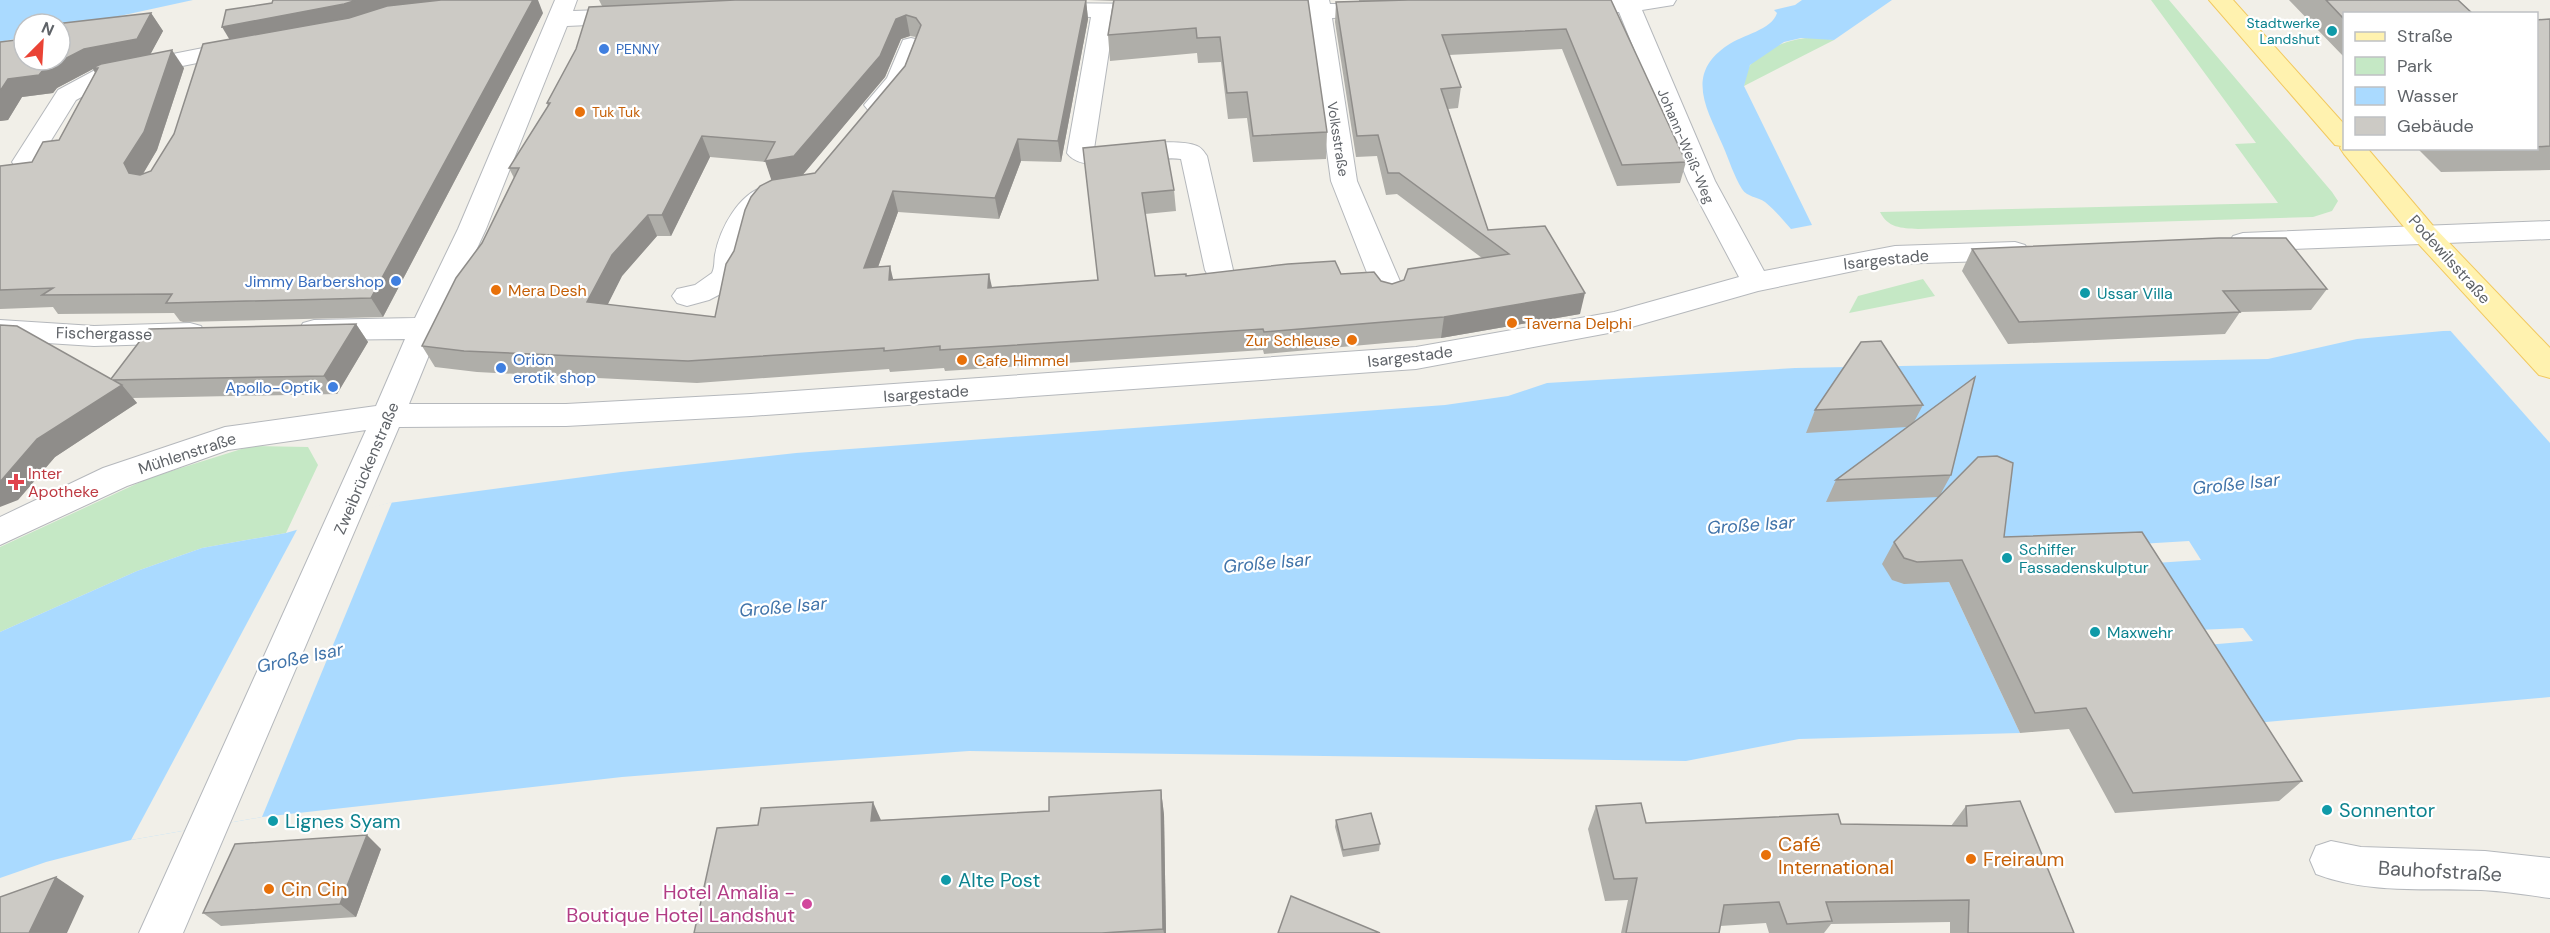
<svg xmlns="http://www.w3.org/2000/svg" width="2550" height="933" font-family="'DM Sans',sans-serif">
<rect width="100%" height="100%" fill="#f1efe8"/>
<g fill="#c5e8c5">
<path d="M2151 0H2169L2332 192 2338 201 2332 211 2313 217 1918 229C1901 228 1888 228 1880 212L2278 203 2235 144 2256 143Z"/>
<path d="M1816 37 1834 40 1744 86C1745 80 1746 73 1749 67 1760 47 1795 38 1816 37Z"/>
<path d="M1923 279 1935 296 1849 313 1858 296Z"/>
<path d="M251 446 308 447 318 465 286 533 202 548 137 571 0 632V547L149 478Z"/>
</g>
<g fill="#aadaff">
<path d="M0 0H193L60 29V24H24V37L0 42Z"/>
<path d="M1802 0H1892L1834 40 1801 38 1784 42 1750 65 1744 86 1812 225 1791 229C1783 220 1775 210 1765 202 1758 197 1747 197 1742 189 1734 176 1729 160 1723 146 1707 109 1684 74 1728 45 1742 35 1772 30 1777 13L1774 10 1795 5Z"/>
<path d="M2550 329V697L2255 723 2206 645 2253 641 2243 628 2197 630 2155 563 2201 560 2189 541 1972 554 1949 582 2020 733 1799 739 1686 761 969 751 800 763 622 777 262 817 131 840 46 862 0 878V632L137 571 202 548 286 533 389 503 621 472 796 453 1445 405 1508 396 1547 383 1795 368 2268 359 2357 339 2443 331Z"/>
</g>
<g fill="#f1efe8">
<path d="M2550 326V443L2448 328Z"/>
<path d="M392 502 262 817 131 840 299 526Z"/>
</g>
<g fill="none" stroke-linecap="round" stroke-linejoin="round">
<defs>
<g id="minor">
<path d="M555 0H577L573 11 631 9 639 11 643 16 639 21 631 23 567 26 486 229 440 328 409 404H566L751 394 1416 347 1614 312 1739 277 1688 181 1619 12 1568 13 1560 11 1556 6 1560 1 1564 0H1676L1673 5 1642 10 1715 181 1764 271 1895 246 2015 242 2025 245 2029 251 2025 257 2015 260 1895 264 1863 269 1758 291 1614 332 1416 369 751 416 566 426 399 427 183 933H139L366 430 228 450 127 486 0 545V517L103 468 225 427 376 406 405 339 314 340 303 337 299 330 303 323 314 320 415 318 458 229Z"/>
<path d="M1307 0H1329L1330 4H1381L1389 6 1393 11 1389 16 1332 18 1357 181 1405 293 1400 300 1390 303 1380 300 1375 293 1331 181 1309 19 1257 17 1253 12 1257 7 1307 5Z"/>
<path d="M1043 3 1156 4 1164 6 1168 11 1164 16 1114 18 1094 149C1119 147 1175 137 1197 146 1202 148 1204 152 1207 156L1233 270 1229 277 1219 279 1209 277 1205 270 1181 159C1153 154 1084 178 1067 153L1091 17 1035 15 1031 10 1035 5Z"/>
<path d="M911 38 919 40 923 45C915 68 900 118 868 110L864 105 887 78 903 40Z"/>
<path d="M203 48 212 50 215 55 212 60 113 80 76 100 34 168 25 170 16 168 12 162 58 90 97 69Z"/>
<path d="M766 186 776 188 780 194 757 219 744 252 742 270 732 288 709 300 687 306 677 303 672 296 677 289 695 285 712 273C715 267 714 261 715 255 720 228 739 193 766 186Z"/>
<path d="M2550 221V239L2243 251 2233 248 2229 242 2233 236 2243 233Z"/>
<path d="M0 320 94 326 190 323 201 326 205 333 201 340 190 343 94 346 0 340Z"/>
<path d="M2331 841 2361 847 2485 851 2550 858V898C2527 895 2504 891 2481 890 2426 888 2368 894 2316 874L2310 860 2316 846Z"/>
</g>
<path id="major" d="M2209 0H2233L2344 124V148H2367L2434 227 2550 348V378L2539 375 2414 239 2344 154 2340 148 2341 146 2335 145Z"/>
</defs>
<use href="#minor" stroke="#b5b8bc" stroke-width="2"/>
<use href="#major" stroke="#f2c960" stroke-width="2"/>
<use href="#minor" fill="#fff" fill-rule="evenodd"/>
<use href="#major" fill="#fff2af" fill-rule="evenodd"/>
</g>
<g fill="#afaea9" fill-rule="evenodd">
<path d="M599 0H1308L1327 132 1326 159 1253 162 1247 118 1228 119 1221 62 1198 63 1197 53 1110 61 1108 35 1113 1 1086 0 1088 19 1061 162 1021 161 999 219 898 212 878 267 894 280 992 287 1098 280 1083 148 1174 190 1176 211 1145 214 1155 276 1341 274 1381 281 1392 284 1482 258 1397 194 1386 195 1377 156 1356 157 1335 22 1336 2 1359 1V0H1611L1686 162 1680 183 1617 186 1562 49 1449 55 1461 87 1458 108 1448 109 1488 230 1580 314 1441 338 1264 354 1263 350 945 371 944 368 890 372 889 369 697 383 477 372 435 367 422 346 482 243 514 178 509 168 548 107 547 103 602 6ZM910 36 916 37 905 66 815 173 802 175 885 77 901 39ZM710 157 766 162 772 180 715 317 607 305 622 276 657 236H671Z"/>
<path d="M2289 0H2458L2344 14V57Z"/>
<path d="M151 13 163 31 150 54 184 68 157 150 143 174 151 171 543 13 383 317 183 322 180 321 174 313 58 314 53 307 0 309V166L32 162 59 140 95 73 93 69 57 88 53 93 22 97 8 120 0 121V42L24 60Z"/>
<path d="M2550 19V170L2441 172 2417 148H2536V20Z"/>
<path d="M1972 249 2327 289 2311 310 2240 312 2225 334 2008 344 1962 271Z"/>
<path d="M356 324 368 342 337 394 133 398 137 403 55 457 18 500 111 379Z"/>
<path d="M1923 405 1914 422 1951 475 1939 497 2004 537 2302 781 2279 801 2115 813 2069 729 2020 733 1949 582 1904 584 1892 580 1882 564 1894 542 1939 497 1826 502 1836 480 1907 427 1806 433 1815 410Z"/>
<path d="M1161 790 1164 815 1166 933H694L758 825 881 820 1049 811Z"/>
<path d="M1596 806 1646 823 1841 824 1951 826 1966 806 2074 933H1950V922L1831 924 1824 933H1769L1766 923 1720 926 1719 933H1621L1628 900 1605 901 1588 829Z"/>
<path d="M1336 820 1380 844 1379 851 1343 857 1335 827Z"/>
<path d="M381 849 356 917 221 926 203 913Z"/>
</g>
<g fill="#8f8d8a">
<path d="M357 0H442L352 19 231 42 222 27Z"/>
<path d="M533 0H538L543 13 383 317 371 298Z"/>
<path d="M1086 0 1088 19 1061 162 1058 141Z"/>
<path d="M151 13 163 31 149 57 98 68 105 87 93 69 57 88 53 93 22 97 8 120 0 121V91L8 79 43 70Z"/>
<path d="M906 15 910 36 901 39 885 77 801 177 772 182 765 161 896 19Z"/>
<path d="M172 50 184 68 157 150 138 182 129 173 124 163Z"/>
<path d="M702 136 710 157 671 236 662 215Z"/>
<path d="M1018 139 1021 161 999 219 995 198Z"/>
<path d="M893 191 898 212 870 289 864 268Z"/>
<path d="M648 215 657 236 622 276 598 324 587 302 612 255Z"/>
<path d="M890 266 895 287 889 280Z"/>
<path d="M989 274 994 296 988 288Z"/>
<path d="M1585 293 1580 314 1441 338 1444 317Z"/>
<path d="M356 324 368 342 337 394 324 376Z"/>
<path d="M122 385 137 403 55 457 18 500 0 507V482L37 439Z"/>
<path d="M1161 790 1164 815 1166 933H1164L1163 929Z"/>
<path d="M873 802 884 827 871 821Z"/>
<path d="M367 835 381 849 356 917 340 904Z"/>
<path d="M56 877 84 896 67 933H29Z"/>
</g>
<g fill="#cccac5" stroke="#8f8d8a" stroke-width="1.5" fill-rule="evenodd">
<path d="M273 0H357L344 4 222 27 226 10 272 3Z"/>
<path d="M441 0H533L371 298 168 303H166L172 294 42 295 53 288 0 290V166L32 162 43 142 59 140 98 68H92L101 64 172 50 144 132 124 163 129 173 140 175 151 171 174 134 203 44 349 18 387 6Z"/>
<path d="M735 0H1086L1058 141 1018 139 995 198 893 191 864 268 890 266 889 280 989 274 988 288 1098 280 1083 148 1165 140 1174 190 1142 193 1155 276 1186 274V276L1288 264 1335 261 1341 274 1374 272 1381 281 1392 284 1404 280 1408 269 1509 254 1399 173H1388L1378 135 1357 136 1336 2 1408 0H1611L1686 162 1622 165 1566 29 1442 35 1461 87 1441 89 1488 230 1545 226 1585 293 1444 317 1264 332 1263 329 940 350V346L884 351V348L688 361 464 351 422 346 456 278 482 243 519 168H509L550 103H547L576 49 589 7ZM906 15 916 18 921 25 905 66 815 173 772 180 760 186 751 197 745 210 734 251 726 264 715 317 587 302 612 255 648 215H662L702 136 775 142 765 161 794 156 880 56 896 19Z"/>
<path d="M1114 0H1308L1327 132 1253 136 1247 92 1227 93 1220 37 1197 38 1196 28 1108 35Z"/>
<path d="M2326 0H2458L2473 14H2344V19Z"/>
<path d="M151 13 137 39 84 49 43 70 39 75 8 79 0 91V42L24 39V60H60V24H55Z"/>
<path d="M2550 19V146L2536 147V20Z"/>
<path d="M2219 238H2286L2327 289 2223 291 2240 312 2019 322 1972 249Z"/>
<path d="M356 324 324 376 113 380 122 385 37 439 0 482V325L17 326 111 379 149 329Z"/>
<path d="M1881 341 1923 405 1815 410 1861 342Z"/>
<path d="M1975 377 1951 475 1836 480Z"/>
<path d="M1997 456 2013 463 2004 537 2142 532 2302 781 2133 793 2086 708 2035 713 1962 560 1917 562 1904 558 1894 542 1978 457Z"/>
<path d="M1161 790 1163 929 1102 933H694L717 828 758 825 761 808 873 802 871 821 1049 811V797Z"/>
<path d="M2020 801 2074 933H1968L1969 900 1826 902 1832 921 1787 924 1779 902 1724 905 1719 933H1626L1637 878 1614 879 1596 806 1641 803 1646 823 1838 814 1841 824 1967 826 1966 806Z"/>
<path d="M1371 813 1380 844 1343 850 1336 820Z"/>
<path d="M367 835 340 904 203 913 235 844Z"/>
<path d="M56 877 29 933H0V897Z"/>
<path d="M1291 896 1380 933H1278Z"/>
</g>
<g fill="#0f9aa8" stroke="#fff" stroke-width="2">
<circle cx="2332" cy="31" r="6"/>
<circle cx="2085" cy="293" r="6"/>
<circle cx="2007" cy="558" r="6"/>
<circle cx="2095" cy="632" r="6"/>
<circle cx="2327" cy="810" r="6"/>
<circle cx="273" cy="821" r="6"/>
<circle cx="946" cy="880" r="6"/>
</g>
<g fill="#3f7fe0" stroke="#fff" stroke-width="2">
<circle cx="604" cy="49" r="6"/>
<circle cx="396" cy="281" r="6"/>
<circle cx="501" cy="368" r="6"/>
<circle cx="333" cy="387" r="6"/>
</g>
<g fill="#e8710a" stroke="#fff" stroke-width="2">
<circle cx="580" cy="112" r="6"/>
<circle cx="496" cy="290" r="6"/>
<circle cx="1512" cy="323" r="6"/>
<circle cx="1352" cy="340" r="6"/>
<circle cx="962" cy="360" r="6"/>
<circle cx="1766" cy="855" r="6"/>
<circle cx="1971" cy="859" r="6"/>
<circle cx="269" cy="889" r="6"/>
</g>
<path fill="#e0444e" stroke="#fff" stroke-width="2" d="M13 473h6v6h6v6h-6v6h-6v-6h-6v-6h6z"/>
<circle fill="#d1479c" stroke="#fff" stroke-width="2" cx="807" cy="904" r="6"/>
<g text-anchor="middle" stroke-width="4.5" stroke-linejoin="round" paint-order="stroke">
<g font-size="14" fill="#0d838f" stroke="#fff" text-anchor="end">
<text x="2320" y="28">Stadtwerke<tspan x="2320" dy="16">Landshut</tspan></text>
</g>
<g font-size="14" fill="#366cbe" stroke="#fff" text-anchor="start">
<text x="616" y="54">PENNY</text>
</g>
<g font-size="14" fill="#c56008" stroke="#fff" text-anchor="start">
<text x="592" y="117">Tuk Tuk</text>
</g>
<g font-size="14" fill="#5f6368" stroke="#fff">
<text transform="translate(1338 139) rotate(81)" y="5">Volksstraße</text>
<text transform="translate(1686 146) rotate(67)" y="5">Johann-Weiß-Weg</text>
</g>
<g font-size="16" fill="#5f6368" stroke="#fff">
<text transform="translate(1886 259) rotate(-6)" y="6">Isargestade</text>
<text transform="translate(2450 259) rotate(48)" y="6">Podewilsstraße</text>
<text transform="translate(104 333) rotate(1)" y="6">Fischergasse</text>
<text transform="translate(1410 356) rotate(-7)" y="6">Isargestade</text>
<text transform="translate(926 393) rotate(-4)" y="6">Isargestade</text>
<text transform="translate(187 453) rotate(-18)" y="6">Mühlenstraße</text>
<text transform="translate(366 468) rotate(-67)" y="6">Zweibrückenstraße</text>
</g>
<g font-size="16" fill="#366cbe" stroke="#fff" text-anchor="end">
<text x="384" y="287">Jimmy Barbershop</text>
<text x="513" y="365" text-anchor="start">Orion<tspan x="513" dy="18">erotik shop</tspan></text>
<text x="321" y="393">Apollo-Optik</text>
</g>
<g font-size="16" fill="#c56008" stroke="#fff" text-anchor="start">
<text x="508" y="296">Mera Desh</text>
<text x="1524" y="329">Taverna Delphi</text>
<text x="1340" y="346" text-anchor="end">Zur Schleuse</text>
<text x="974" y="366">Cafe Himmel</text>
</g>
<g font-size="16" fill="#0d838f" stroke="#fff" text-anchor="start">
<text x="2097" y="299">Ussar Villa</text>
<text x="2019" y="555">Schiffer<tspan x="2019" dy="18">Fassadenskulptur</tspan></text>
<text x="2107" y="638">Maxwehr</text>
</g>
<g font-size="16" fill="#be3a42" stroke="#fff" text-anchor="start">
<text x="28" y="479">Inter<tspan x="28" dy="18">Apotheke</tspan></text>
</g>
<g font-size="18" font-style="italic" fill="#4174aa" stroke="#fff">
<text transform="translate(2236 484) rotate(-6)" y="6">Große Isar</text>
<text transform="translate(1751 525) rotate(-4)" y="6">Große Isar</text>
<text transform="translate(1267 563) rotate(-5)" y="6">Große Isar</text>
<text transform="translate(783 607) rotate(-5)" y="6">Große Isar</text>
<text transform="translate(300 658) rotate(-12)" y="6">Große Isar</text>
</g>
<g font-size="20" fill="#0d838f" stroke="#fff" text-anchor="start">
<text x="2339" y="817">Sonnentor</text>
<text x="285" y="828">Lignes Syam</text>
<text x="958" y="887">Alte Post</text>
</g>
<g font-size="20" fill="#c56008" stroke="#fff" text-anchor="start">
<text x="1778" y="851">Café<tspan x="1778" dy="23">International</tspan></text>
<text x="1983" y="866">Freiraum</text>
<text x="281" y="896">Cin Cin</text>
</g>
<g font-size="20" fill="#5f6368" stroke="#fff">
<text transform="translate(2440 871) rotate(3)" y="7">Bauhofstraße</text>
</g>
<g font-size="20" fill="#b23c85" stroke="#fff" text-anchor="end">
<text x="795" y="899">Hotel Amalia -<tspan x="795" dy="23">Boutique Hotel Landshut</tspan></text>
</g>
</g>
<rect x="2343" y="12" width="195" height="138" fill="#ffffff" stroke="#bfc1c3" stroke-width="1.5"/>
<rect x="2355" y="32" width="30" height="9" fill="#fff2af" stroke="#bfc1c3" stroke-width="1.5"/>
<text x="2397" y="42" font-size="18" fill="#5f6368">Straße</text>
<rect x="2355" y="57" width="30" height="18" fill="#c5e8c5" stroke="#bfc1c3" stroke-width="1.5"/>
<text x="2397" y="72" font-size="18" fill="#5f6368">Park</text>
<rect x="2355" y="87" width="30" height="18" fill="#aadaff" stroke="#bfc1c3" stroke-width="1.5"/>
<text x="2397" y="102" font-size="18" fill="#5f6368">Wasser</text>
<rect x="2355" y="117" width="30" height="18" fill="#cccac5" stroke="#bfc1c3" stroke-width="1.5"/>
<text x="2397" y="132" font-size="18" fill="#5f6368">Gebäude</text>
<g transform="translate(42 42) rotate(24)"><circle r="28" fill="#ffffff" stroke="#bfc1c3" stroke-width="1.5"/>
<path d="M0-4.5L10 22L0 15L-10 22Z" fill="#ea4335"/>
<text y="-9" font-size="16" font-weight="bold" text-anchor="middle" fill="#5f6368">N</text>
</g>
</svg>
